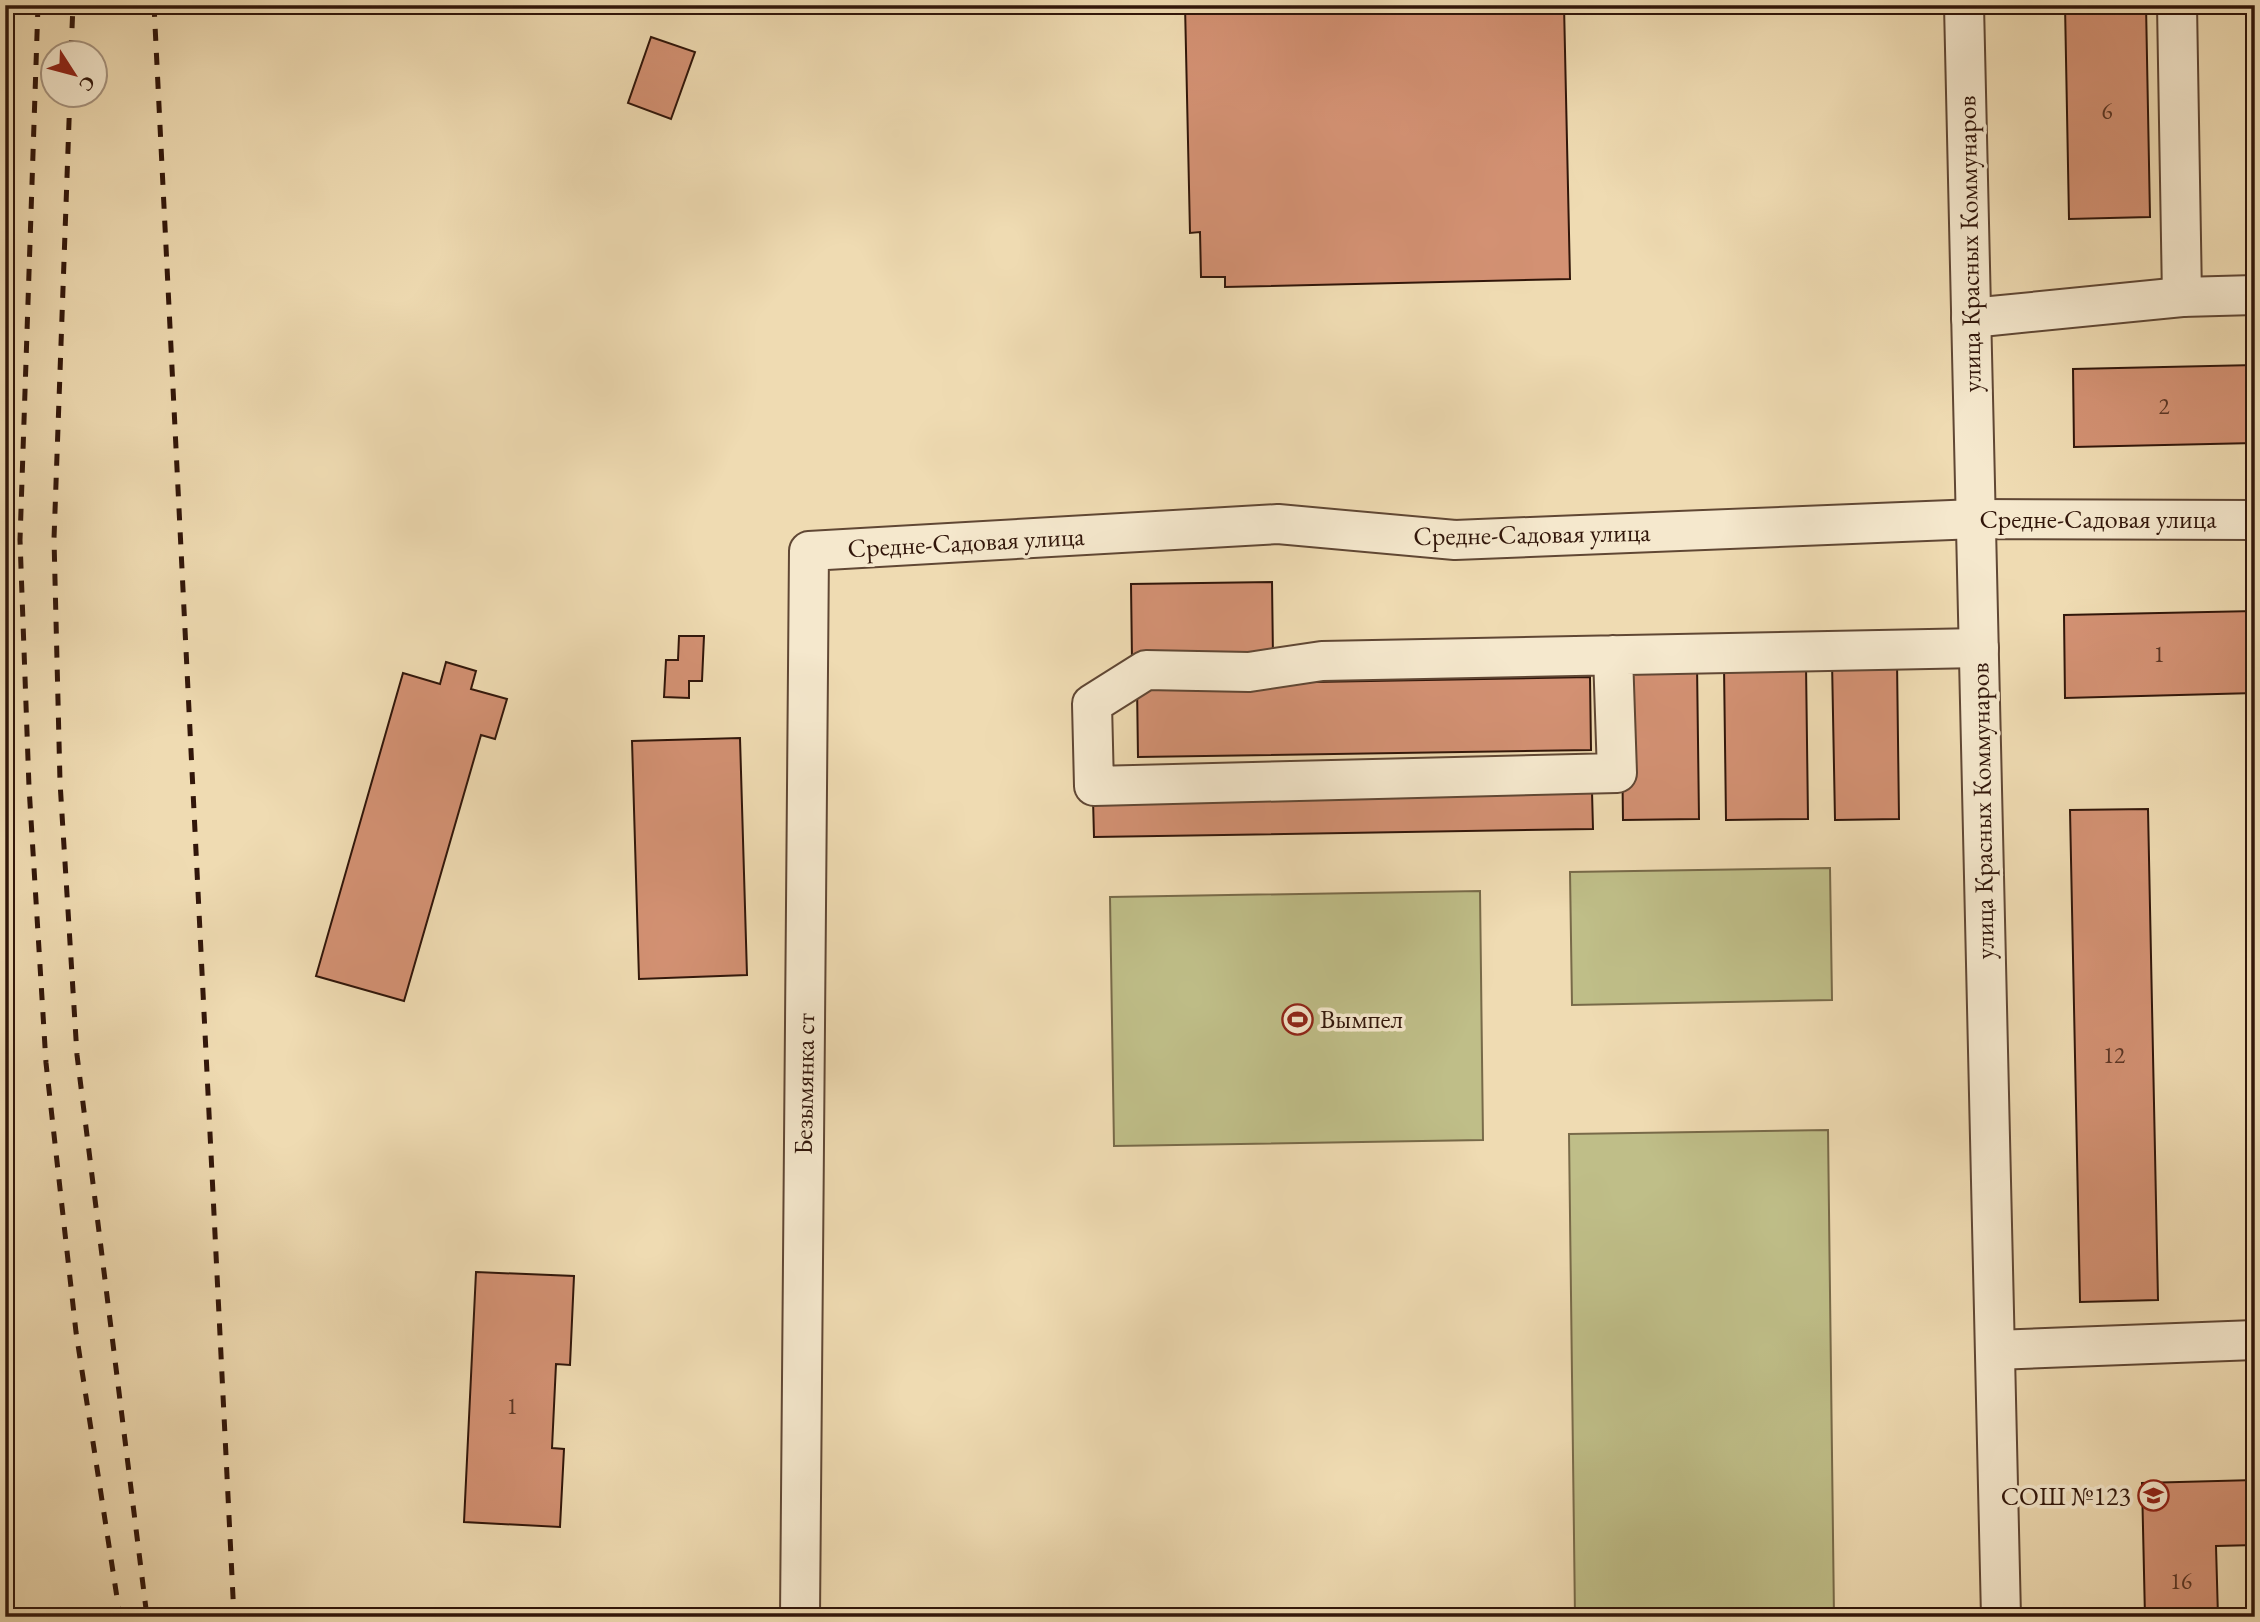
<svg xmlns="http://www.w3.org/2000/svg" width="2260" height="1622" font-family="'EB Garamond',serif">
<rect width="100%" height="100%" fill="#efdbb2"/>
<filter id="stains"><feTurbulence type="fractalNoise" baseFrequency=".00286" numOctaves="4"/><feColorMatrix values="0 0 0 0 .2 0 0 0 0 .09 0 0 0 0 .02 0 0 0 .5 -.17"/></filter>
<radialGradient id="worn" r=".72"><stop offset=".6" stop-color="#630" stop-opacity="0"/><stop offset="1" stop-color="#630" stop-opacity=".3"/></radialGradient>
<g fill="#bfbe88" stroke="#786a49" stroke-width="2">
<path d="M1830 868 1832 1000 1572 1005 1570 872Z"/>
<path d="M1480 891 1483 1140 1114 1146 1110 897Z"/>
<path d="M1828 1130 1834 1617H1575L1569 1134Z"/>
</g>
<g fill="#d39173" stroke="#31160a" stroke-width="2">
<path d="M1185 5H1564L1570 279 1225 287V277H1201L1200 232 1190 233Z"/>
<path d="M2065 5H2146L2150 217 2069 219Z"/>
<path d="M651 37 695 52 671 119 628 103Z"/>
<path d="M2255 365V443L2074 447 2073 369Z"/>
<path d="M1272 582 1273 658 1132 660 1131 584Z"/>
<path d="M2255 611V693L2065 698 2064 615Z"/>
<path d="M679 636H704L702 681H689V698L664 697 666 660H678Z"/>
<path d="M1897 660 1899 819 1835 820 1832 661Z"/>
<path d="M446 662 476 671 471 689 507 699 495 739 481 735 404 1001 316 976 403 673 440 684Z"/>
<path d="M1697 663 1699 819 1623 820 1621 665Z"/>
<path d="M1806 664 1808 819 1726 820 1724 666Z"/>
<path d="M1590 677 1591 750 1138 757 1137 685Z"/>
<path d="M740 738 747 975 639 979 632 741Z"/>
<path d="M1592 791 1593 829 1094 837 1093 799Z"/>
<path d="M2148 809 2158 1300 2080 1302 2070 810Z"/>
<path d="M476 1272 574 1276 570 1365 556 1364 552 1448 564 1449 560 1527 464 1522Z"/>
<path d="M2255 1480V1545L2216 1546 2218 1617H2145L2142 1483Z"/>
</g>
<g fill="none" stroke-linecap="round" stroke-linejoin="round">
<defs>
<g id="minor">
<path d="M1964 5 2001 1617"/>
<path d="M2177 5 2182 297"/>
<path d="M1971 318 2182 297 2255 295"/>
<path d="M1613 655 1617 773 1094 786 1092 704 1146 670 1249 672 1322 661 1979 648"/>
<path d="M1995 1350 2255 1340"/>
<path d="M800 1617 809 551 1278 524 1455 540 1976 519 2255 520"/>
</g>
</defs>
<use href="#minor" stroke="#604734" stroke-width="42"/>
<use href="#minor" stroke="#f5e8cd" stroke-width="38"/>
<g stroke="#31160a" stroke-width="5" stroke-dasharray="12 12" stroke-linecap="butt">
<path d="M38 5 20 540 29 787 46 1063 76 1332 120 1617"/>
<path d="M154 5 234 1617"/>
<path d="M71 52 73 5"/>
<path d="M70 94 54 539 60 782 77 1055 147 1617"/>
</g>
</g>
<defs>
<symbol id="stadium-ring" viewBox="-11 -11 22 22"><circle r="9.5" fill="#f5e8cd" stroke="#8f2418" stroke-width="1.5"/><path d="M0-5a6.5 5 0 1 0 0 10a6.5 5 0 1 0 0-10ZM-3.5-1.8h7v3.6h-7Z" fill="#8f2418"/></symbol>
<symbol id="school-ring" viewBox="-11 -11 22 22"><circle r="9.5" fill="#f5e8cd" stroke="#8f2418" stroke-width="1.5"/><path d="M0-5L7-2L0 1L-7-2ZM-4 1L0 2.5L4 1V4Q0 6-4 4Z" fill="#8f2418"/></symbol>
</defs>
<g fill-rule="evenodd">
<use href="#stadium-ring" x="1280" y="1002" width="35" height="35"/>
<use href="#school-ring" x="2136" y="1478" width="35" height="35"/>
</g>
<g text-anchor="middle" stroke-width="7" stroke-linejoin="round" paint-order="stroke">
<g font-size="23" fill="#5a3524">
<text x="2107" y="119">6</text>
<text x="2164" y="414">2</text>
<text x="2159" y="662">1</text>
<text x="2114" y="1063">12</text>
<text x="512" y="1414">1</text>
<text x="2181" y="1589">16</text>
</g>
<g font-size="26" fill="#31160a" stroke="#f5e8cd">
<text transform="translate(1969 244) rotate(-91)" y="9">улица Красных Коммунаров</text>
<text x="2098" y="528">Средне-Садовая улица</text>
<text transform="translate(1532 534) rotate(-1)" y="9">Средне-Садовая улица</text>
<text transform="translate(966 542) rotate(-3)" y="9">Средне-Садовая улица</text>
<text transform="translate(1982 811) rotate(-91)" y="9">улица Красных Коммунаров</text>
<text transform="translate(804 1084) rotate(-89)" y="9">Безымянка ст</text>
</g>
<g font-size="26" fill="#31160a" stroke="#f5e8cd" text-anchor="start">
<text x="1320" y="1028">Вымпел</text>
<text x="2131" y="1505" text-anchor="end">СОШ №123</text>
</g>
</g>
<rect width="2260" height="1622" fill="none" stroke="#efdbb2" stroke-width="28"/>
<rect x="7" y="7" width="2246" height="1608" fill="none" stroke="#31160a" stroke-width="3.5"/>
<rect x="14" y="14" width="2232" height="1594" fill="none" stroke="#31160a" stroke-width="2"/>
<g transform="translate(74 74) rotate(126)"><circle r="33" fill="#f5e8cd" stroke="#a7947f" stroke-width="2"/>
<path d="M0-5L12 26L0 18L-12 26Z" fill="#8f2418"/>
<text y="-10" font-size="19" font-weight="bold" text-anchor="middle" fill="#31160a">С</text>
</g>
<rect width="100%" height="100%" filter="url(#stains)"/>
<rect width="100%" height="100%" fill="url(#worn)"/>
</svg>
